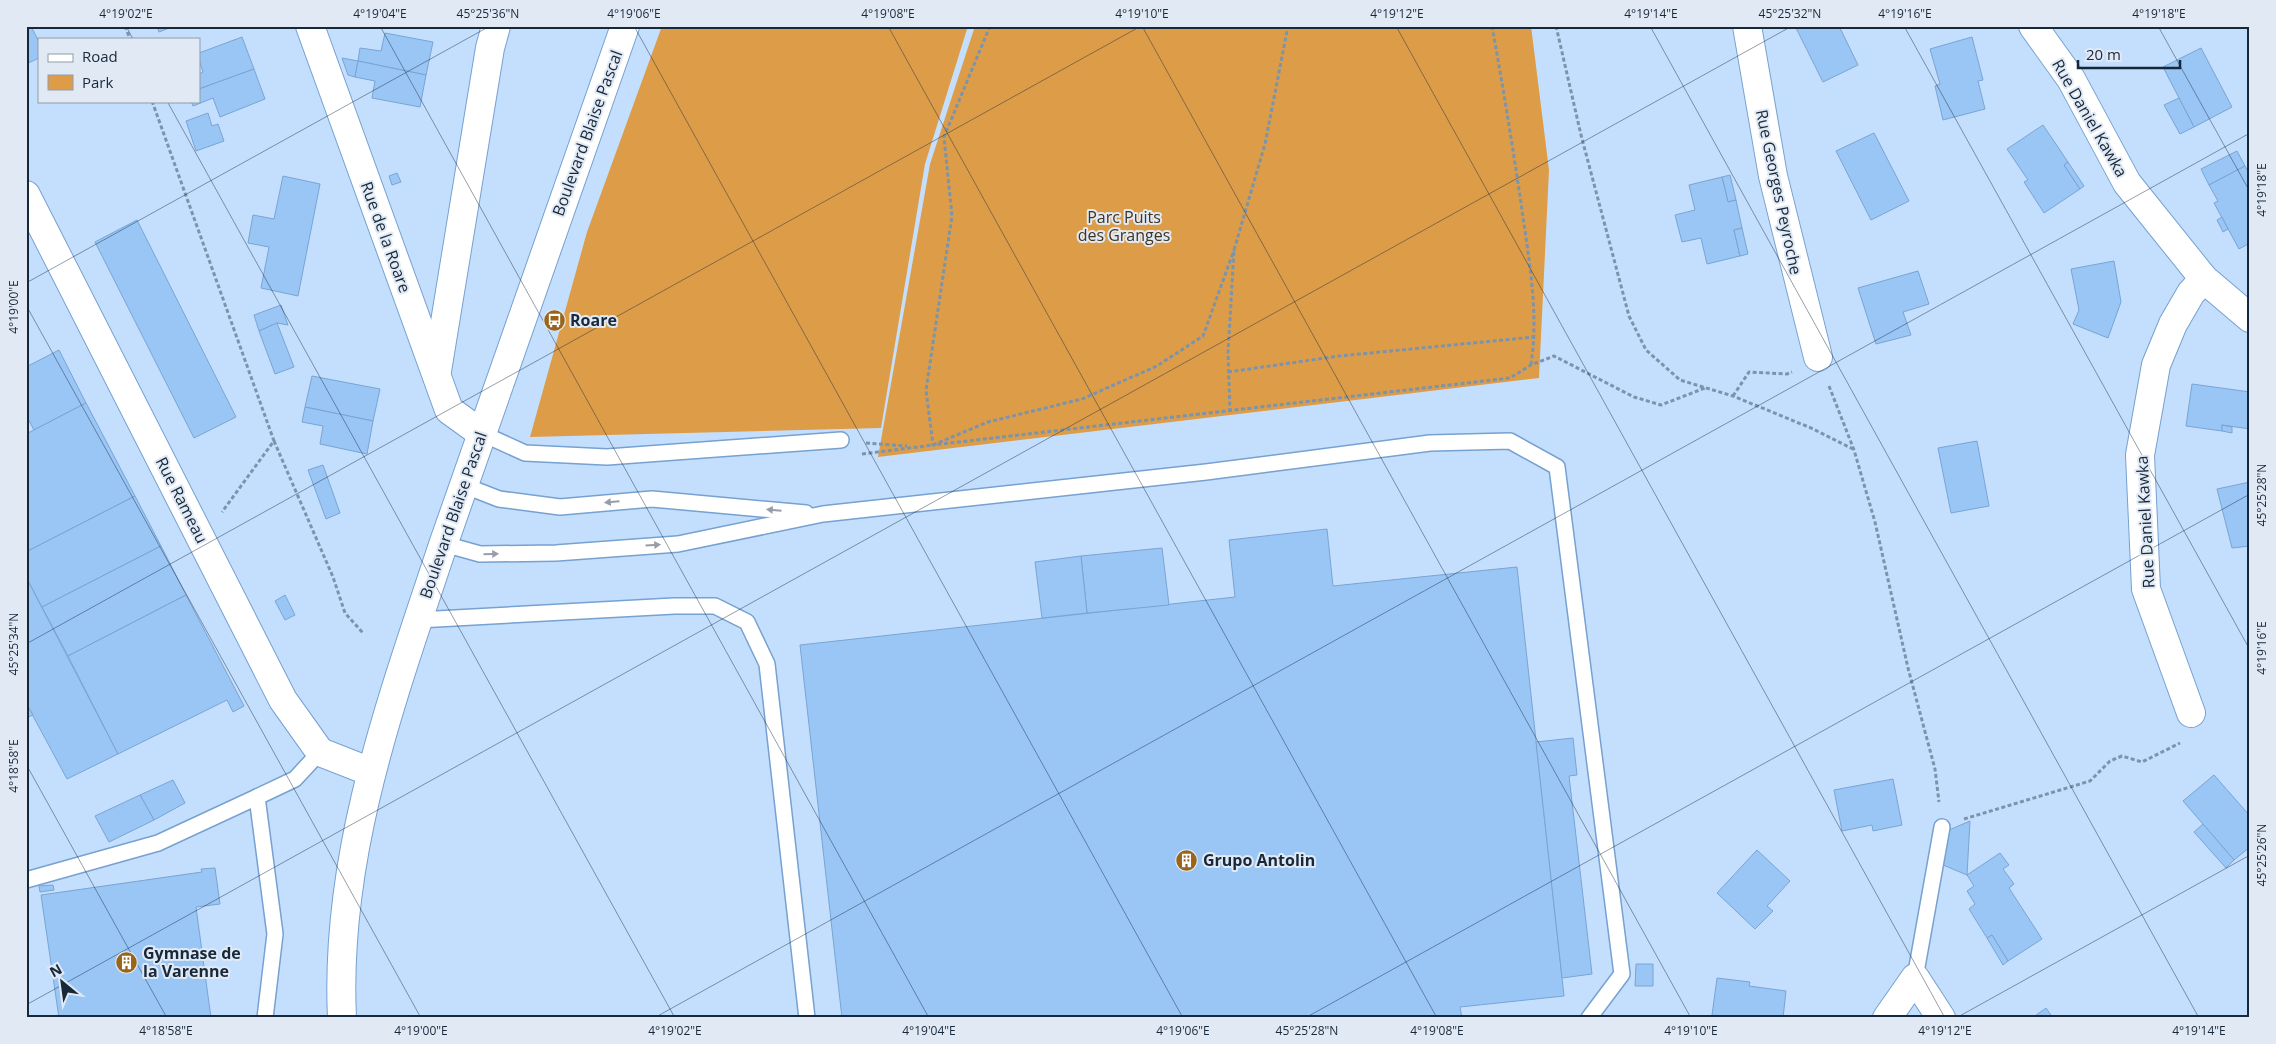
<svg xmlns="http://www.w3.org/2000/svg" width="2276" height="1044" font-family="'Open Sans',sans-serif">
<rect width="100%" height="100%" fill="#c4dffd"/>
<g fill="#dd9d48">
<path d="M662 26H968L925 164 881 428 530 437 587 232Z"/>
<path d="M975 26H1531L1549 170 1539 378 878 457 930 164Z"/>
</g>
<g fill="#9ac6f6" stroke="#79a4d3">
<path d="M26 26H31L39 42V58L26 64Z"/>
<path d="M157 26H174L159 32Z"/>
<path d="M1795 26H1839L1858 65 1823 82Z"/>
<path d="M385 33 433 42 426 75 358 61 360 48 381 51Z"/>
<path d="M242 37 254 69 199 89V74L203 72 199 60V53Z"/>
<path d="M1972 37 1983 80 1978 81 1985 109 1943 120 1935 86 1940 84 1930 49Z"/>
<path d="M2201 48 2232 107 2194 127 2163 67Z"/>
<path d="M342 58 358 61 355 77 348 75Z"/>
<path d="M358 61 426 75 420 107 372 98 375 81 355 77Z"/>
<path d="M254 69 265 99 220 117 213 98 193 106 191 101H199V89Z"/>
<path d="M2179 98 2194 127 2180 134 2164 105Z"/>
<path d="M208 113 212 126 218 124 224 141 196 151 186 121Z"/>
<path d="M2043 125 2068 162 2064 165 2080 189 2044 213 2024 182 2028 180 2007 149Z"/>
<path d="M1874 133 1909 201 1871 220 1836 151Z"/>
<path d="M2237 151 2245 166 2209 185 2201 169Z"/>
<path d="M2068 162 2084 186 2080 189 2064 165Z"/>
<path d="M2245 166 2250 175V243L2239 249 2214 203 2218 201 2209 185Z"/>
<path d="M397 173 401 182 392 185 389 176Z"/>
<path d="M1730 175 1736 200 1728 202 1722 177Z"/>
<path d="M283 176 320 184 298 296 261 288 269 247 248 243 253 215 274 219Z"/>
<path d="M1722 177 1728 202 1736 200 1742 228 1734 230 1740 256 1707 264 1701 238 1682 242 1675 215 1695 210 1689 185Z"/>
<path d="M2222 217 2228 229 2223 232 2217 220Z"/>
<path d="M137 220 236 417 194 438 95 242Z"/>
<path d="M1742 228 1748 254 1740 256 1734 230Z"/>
<path d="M2114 261 2121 302 2108 338 2073 324 2079 310 2071 269Z"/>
<path d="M1918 271 1929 304 1903 312 1911 335 1876 344 1858 288Z"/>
<path d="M281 305 288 325 277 323 259 331 254 315Z"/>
<path d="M277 323 294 367 275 374 259 331Z"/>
<path d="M59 350 86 403 34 430 26 415V367Z"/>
<path d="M312 376 380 389 373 421 305 407Z"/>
<path d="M2192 384 2250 392V429L2222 425V431L2186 426Z"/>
<path d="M86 403 135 496 26 552V434Z"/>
<path d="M305 407 373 421 367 454 320 444 323 426 302 422Z"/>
<path d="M2222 425 2232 427V433L2222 431Z"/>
<path d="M1977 441 1989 506 1951 513 1938 448Z"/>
<path d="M323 465 340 513 326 519 308 470Z"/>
<path d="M2250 482V546L2232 548 2217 489Z"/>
<path d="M135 496 161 546 42 607 26 577V552Z"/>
<path d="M1327 529 1333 586 1517 567 1564 996 1460 1007 1462 1018H842L800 645 1235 597 1229 540Z"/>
<path d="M161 546 186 595 68 656 42 607Z"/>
<path d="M1162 548 1169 605 1087 613 1081 556Z"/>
<path d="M1081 556 1087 613 1042 618 1035 562Z"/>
<path d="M26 577 118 754 67 779 26 703Z"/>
<path d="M186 595 244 706 233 712 227 700 118 754 68 656Z"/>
<path d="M285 595 295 615 285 620 275 601Z"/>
<path d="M26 703 33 715 26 718Z"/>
<path d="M1573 738 1577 775 1569 776 1592 974 1562 978 1536 742Z"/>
<path d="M2214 775 2250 816V847L2234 860 2183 801Z"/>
<path d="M1893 779 1902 825 1873 831 1872 825 1842 831 1834 790Z"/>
<path d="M173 780 185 803 154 820 140 795Z"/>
<path d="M140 795 154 820 109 842 95 816Z"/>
<path d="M1970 821 1967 875 1943 865 1949 830Z"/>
<path d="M2203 824 2234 860 2226 868 2194 832Z"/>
<path d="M1757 850 1790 881 1767 906 1773 911 1755 929 1717 893Z"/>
<path d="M2000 853 2009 865 2003 869 2014 884 2009 888 2042 939 2008 961 1992 935 1987 938 1969 909 1975 904 1967 891 1974 886 1967 875Z"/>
<path d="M215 868 220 904 196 907 211 1018H59L41 895 202 872 201 869Z"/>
<path d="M53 885 54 890 40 892 39 886Z"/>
<path d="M1992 935 2008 961 2003 965 1987 938Z"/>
<path d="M1636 964H1653V986H1635Z"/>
<path d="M1717 978 1750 982 1749 986 1786 991 1783 1018H1730L1712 1015Z"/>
<path d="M2046 1008 2053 1018H2032Z"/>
</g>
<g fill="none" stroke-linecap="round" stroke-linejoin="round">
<defs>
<g id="service">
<path d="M481 433 525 453 607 457 841 440"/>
<path d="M463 485 499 499 560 507 652 499 806 513"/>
<path d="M444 544 480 554 556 553 678 544 823 514 1206 472 1430 443 1510 441 1557 467 1622 974 1589 1018"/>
<path d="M418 620 674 606H715L747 622 767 664 807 1018"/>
<path d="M257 797 295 779 320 752"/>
<path d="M26 880 158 843 257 797 275 934 265 1018"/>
<path d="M1915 978 1942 827"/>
</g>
<g id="minor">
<path d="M310 26 449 410 481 433"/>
<path d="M1747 26 1773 176 1818 357"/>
<path d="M2033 26 2071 79 2127 183 2204 279"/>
<path d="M26 195 283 700 320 752 371 772"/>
<path d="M437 371 490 48 496 26"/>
<path d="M2191 713 2146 589 2140 455 2156 365 2173 324 2191 293 2204 279 2250 318"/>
<path d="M1887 1018 1915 978 1941 1018"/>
</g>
<path id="secondary" d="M342 1018C334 853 393 696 444 542 503 370 564 198 625 26"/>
</defs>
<use href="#service" stroke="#76a1d0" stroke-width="18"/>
<use href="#minor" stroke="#76a1d0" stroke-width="30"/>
<use href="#secondary" stroke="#76a1d0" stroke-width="30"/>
<g stroke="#7c93ac" stroke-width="3" stroke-dasharray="4 2.5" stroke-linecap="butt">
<path d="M125 26 130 39"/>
<path d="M990 26 944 137 952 216 926 390 933 445 1510 378 1531 365 1554 356 1634 397 1661 405 1705 388"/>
<path d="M1492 26C1503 87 1513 148 1522 210 1529 260 1539 314 1531 364"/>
<path d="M1556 26 1581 135 1629 316 1646 350 1680 380 1733 396 1811 428 1853 449"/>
<path d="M152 101 274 441 222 512"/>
<path d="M1228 372 1339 356 1535 337"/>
<path d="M1829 386 1854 450 1875 522 1908 668 1935 769 1939 802"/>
<path d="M1733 396 1749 372 1787 374 1792 372"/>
<path d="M1230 412 1228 353 1234 250 1265 144 1288 26"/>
<path d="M274 441 333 577 345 613 363 633"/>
<path d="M866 443 907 446"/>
<path d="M862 454 933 445 988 422 1082 399 1157 366 1203 336 1234 250"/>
<path d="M1964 819 2090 781 2110 761 2122 756 2142 762 2180 743"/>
</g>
<use href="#service" stroke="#fff" stroke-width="15"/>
<use href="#minor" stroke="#fff" stroke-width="28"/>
<use href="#secondary" stroke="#fff" stroke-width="28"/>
</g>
<defs><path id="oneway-solid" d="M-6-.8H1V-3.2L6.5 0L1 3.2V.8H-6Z" transform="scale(1.25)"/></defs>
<g fill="#979ea7">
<use href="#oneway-solid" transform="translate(612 502) rotate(175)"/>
<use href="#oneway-solid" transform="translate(774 510) rotate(-175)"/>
<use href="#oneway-solid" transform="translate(653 545) rotate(-4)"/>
<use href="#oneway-solid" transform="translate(491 554) rotate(-1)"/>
</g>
<path fill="none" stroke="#17283b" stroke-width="1" stroke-opacity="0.45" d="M126 26 133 39M380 26 929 1018M634 26 1183 1018M888 26 1437 1018M1142 26 1691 1018M1396 26 1945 1018M1650 26 2199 1018M1904 26 2250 650M2158 26 2250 192M167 101 675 1018M26 283 490 26M26 305 421 1018M26 644 1141 26M26 764 167 1018M26 1005 1792 26M654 1018 2250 133M1305 1018 2250 494M1956 1018 2250 855"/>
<defs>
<symbol id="bus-disc" viewBox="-11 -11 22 22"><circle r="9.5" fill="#98651a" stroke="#e1eaf4"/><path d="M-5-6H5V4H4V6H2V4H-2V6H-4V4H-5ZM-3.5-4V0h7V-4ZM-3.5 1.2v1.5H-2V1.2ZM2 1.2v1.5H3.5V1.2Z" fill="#fff"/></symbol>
<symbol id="building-disc" viewBox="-11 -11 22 22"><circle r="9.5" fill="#98651a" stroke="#e1eaf4"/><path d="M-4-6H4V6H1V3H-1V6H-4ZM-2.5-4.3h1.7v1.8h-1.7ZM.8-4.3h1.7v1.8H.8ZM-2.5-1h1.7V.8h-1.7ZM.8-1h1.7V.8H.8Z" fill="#fff"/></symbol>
</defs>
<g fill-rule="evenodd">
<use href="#bus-disc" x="542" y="308" width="25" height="25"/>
<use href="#building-disc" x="1174" y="848" width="25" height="25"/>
<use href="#building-disc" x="114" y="950" width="25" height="25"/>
</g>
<g text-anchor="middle" stroke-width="4" stroke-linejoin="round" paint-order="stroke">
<g font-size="16" fill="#17283b" stroke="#e1eaf4">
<text transform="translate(2090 118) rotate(60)" y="6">Rue Daniel Kawka</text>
<text transform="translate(587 133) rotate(-70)" y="6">Boulevard Blaise Pascal</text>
<text transform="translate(1779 192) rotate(78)" y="6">Rue Georges Peyroche</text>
<text transform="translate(386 237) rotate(70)" y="6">Rue de la Roare</text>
<text transform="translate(182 500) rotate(63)" y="6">Rue Rameau</text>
<text transform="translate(453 515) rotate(-71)" y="6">Boulevard Blaise Pascal</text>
<text transform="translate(2145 522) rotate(-93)" y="6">Rue Daniel Kawka</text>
</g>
<g font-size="16" fill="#42321e" stroke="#e1eaf4">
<text x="1124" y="223">Parc Puits<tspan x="1124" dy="18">des Granges</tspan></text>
</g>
<g font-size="16" font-weight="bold" fill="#17283b" stroke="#e1eaf4" text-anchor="start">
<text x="570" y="326">Roare</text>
<text x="1203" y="866">Grupo Antolin</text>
<text x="143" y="959">Gymnase de<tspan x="143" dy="18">la Varenne</tspan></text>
</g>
</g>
<rect width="2276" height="1044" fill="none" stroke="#e1eaf4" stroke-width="55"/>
<rect x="38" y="38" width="162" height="65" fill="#e1eaf4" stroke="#909caa"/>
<rect x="48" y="54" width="25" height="8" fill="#ffffff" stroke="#909caa"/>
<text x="82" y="62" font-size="15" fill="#17283b">Road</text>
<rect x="48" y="75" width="25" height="15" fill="#dd9d48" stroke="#909caa"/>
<text x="82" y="88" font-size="15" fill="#17283b">Park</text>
<g transform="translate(62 982) rotate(331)" stroke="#e1eaf4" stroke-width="4" paint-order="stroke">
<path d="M0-4L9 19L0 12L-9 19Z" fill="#17283b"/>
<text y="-8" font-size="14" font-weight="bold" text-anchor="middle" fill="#17283b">N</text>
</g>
<path d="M2078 60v8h102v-8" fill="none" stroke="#17283b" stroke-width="2.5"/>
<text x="2086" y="60" font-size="15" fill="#17283b" stroke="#e1eaf4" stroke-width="4" paint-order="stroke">20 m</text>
<rect x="28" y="28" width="2220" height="988" fill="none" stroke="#17283b" stroke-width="2"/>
<g font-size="12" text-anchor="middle" fill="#17283b">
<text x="126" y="18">4°19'02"E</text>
<text x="380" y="18">4°19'04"E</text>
<text x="488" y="18">45°25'36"N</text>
<text x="634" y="18">4°19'06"E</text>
<text x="888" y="18">4°19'08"E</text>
<text x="1142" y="18">4°19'10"E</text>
<text x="1397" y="18">4°19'12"E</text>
<text x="1651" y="18">4°19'14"E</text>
<text x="1790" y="18">45°25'32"N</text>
<text x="1905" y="18">4°19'16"E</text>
<text x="2159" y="18">4°19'18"E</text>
<text transform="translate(2262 190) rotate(-90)" y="4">4°19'18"E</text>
<text transform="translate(14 307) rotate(-90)" y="4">4°19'00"E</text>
<text transform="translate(2262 495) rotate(-90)" y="4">45°25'28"N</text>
<text transform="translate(14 644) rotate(-90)" y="4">45°25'34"N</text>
<text transform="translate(2262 648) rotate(-90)" y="4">4°19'16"E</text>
<text transform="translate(14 766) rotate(-90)" y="4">4°18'58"E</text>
<text transform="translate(2262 855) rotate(-90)" y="4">45°25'26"N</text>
<text x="166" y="1035">4°18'58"E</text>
<text x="421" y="1035">4°19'00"E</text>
<text x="675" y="1035">4°19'02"E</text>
<text x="929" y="1035">4°19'04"E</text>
<text x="1183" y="1035">4°19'06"E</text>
<text x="1307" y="1035">45°25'28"N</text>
<text x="1437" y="1035">4°19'08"E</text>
<text x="1691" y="1035">4°19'10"E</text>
<text x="1945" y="1035">4°19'12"E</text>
<text x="2199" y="1035">4°19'14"E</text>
</g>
</svg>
